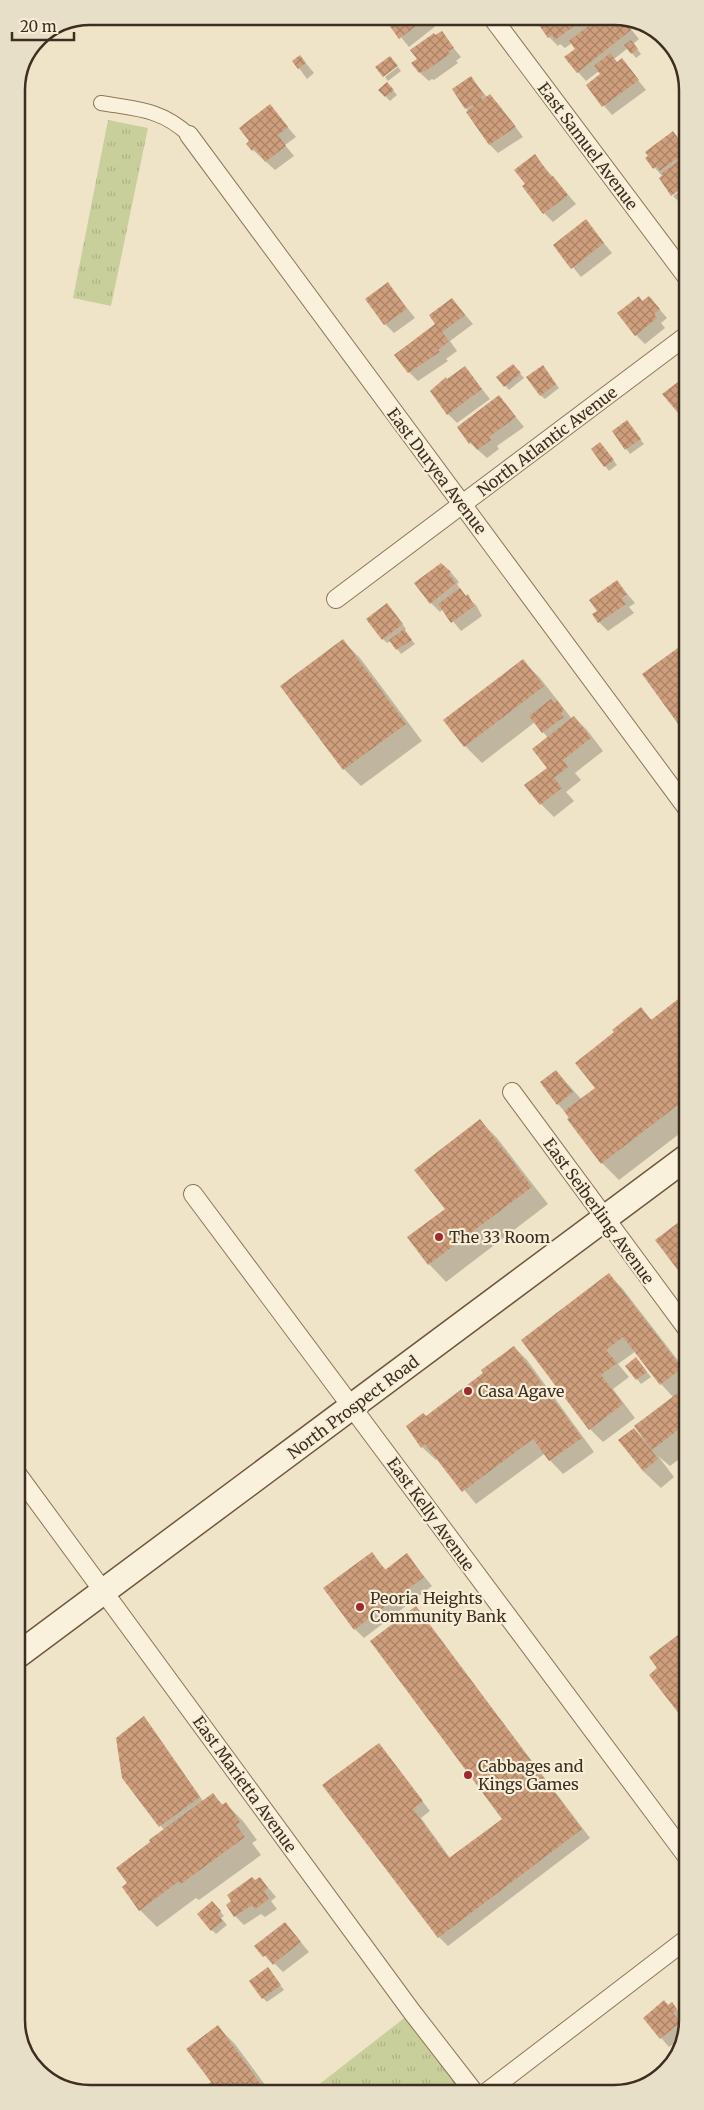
<svg xmlns="http://www.w3.org/2000/svg" width="704" height="2110" font-family="Merriweather,serif">
<defs>
<pattern id="grass-tufts" width="24" height="20" patternUnits="userSpaceOnUse" patternTransform="scale(1.25)"><rect width="24" height="20" fill="#c9cf9b"/><path d="M3 7l-1-3M5 7V3M7 7l1-3M15 17l-1-3M17 17v-4M19 17l1-3" fill="none" stroke="#aeb285"/></pattern>
<pattern id="building-cross-hatch" width="8" height="8" patternUnits="userSpaceOnUse" patternTransform="scale(1.25)"><rect width="8" height="8" fill="#cf9f7d"/><path d="M0 0l8 8M0 8l8-8" fill="none" stroke="#a98266"/></pattern>
</defs>
<rect width="100%" height="100%" fill="#f0e4c8"/>
<g fill="url(#grass-tufts)">
<path d="M108 120 148 128 111 306 73 298Z"/>
<path d="M412 2012 474 2092 308 2093Z"/>
</g>
<g fill="#0003">
<path d="M374 16H390L381 23Z"/>
<path d="M394 16H437L440 20 436 23 437 25 409 47 388 21Z"/>
<path d="M541 16H591L595 23 603 16 622 18 639 39 633 44 641 54 636 58 628 48 614 59 618 63 622 60 646 90 612 115 587 86 602 75 599 71 586 81 578 72 577 49 572 43 565 48 560 44 558 46 549 37Z"/>
<path d="M441 33 461 57 456 61 458 63 434 80 432 79 429 81 420 73 418 60 436 37Z"/>
<path d="M300 56 314 73 307 79 299 68Z"/>
<path d="M398 67 401 71 388 81 385 77Z"/>
<path d="M471 78 487 97 490 96 499 105 523 137 498 153 490 145 466 108Z"/>
<path d="M391 88 397 95 390 101 386 97Z"/>
<path d="M270 106 296 137 285 145 294 156 275 170 253 150Z"/>
<path d="M672 132 685 147V184L672 194 663 177 647 159Z"/>
<path d="M535 156 576 204 553 222 544 213 527 184Z"/>
<path d="M685 187V200L681 204 673 196Z"/>
<path d="M586 221 612 253 581 277 555 245Z"/>
<path d="M388 284 415 318 394 333 385 324Z"/>
<path d="M649 297 667 318 661 323 665 328 645 344 636 335 639 298 643 302Z"/>
<path d="M452 299 473 324 450 341 457 351 446 359 448 361 418 381 409 372Z"/>
<path d="M543 366 559 388 545 399 540 395Z"/>
<path d="M465 368 490 399 457 423 448 414 447 380Z"/>
<path d="M517 370 524 378 509 390 498 378Z"/>
<path d="M686 377V418L664 394Z"/>
<path d="M499 396 524 427 497 446 499 449 487 458 470 443Z"/>
<path d="M627 422 644 444 630 454 614 431Z"/>
<path d="M600 443 617 465 609 471 592 449Z"/>
<path d="M448 569 459 582 457 584 463 593 476 605 482 616 461 631 443 609 440 612 431 603Z"/>
<path d="M617 582 635 603 629 607 634 613 608 631 599 622V611Z"/>
<path d="M391 609 406 629 404 631 415 644 401 654 391 641 387 643 383 639 368 620Z"/>
<path d="M343 641 360 658 422 741 361 786 344 769Z"/>
<path d="M523 661 540 678 572 719 574 717 587 730 603 751 575 773 581 780 566 792 574 801 554 817 541 804 549 768 548 738 535 722 482 763 465 746Z"/>
<path d="M686 994 687 1128 619 1180 602 1163 570 1118 558 1104 556 1071 582 1100 596 1089 616 1032 641 1009 652 1020Z"/>
<path d="M480 1121 497 1138 548 1204 446 1282 429 1264 409 1238 446 1209Z"/>
<path d="M609 1275 622 1288 687 1372V1453L670 1466 658 1456 674 1477 661 1488 643 1471 634 1429 645 1440 674 1398 661 1384 636 1351 618 1364 629 1377 613 1389 635 1418 603 1442 590 1429Z"/>
<path d="M514 1347 527 1360 594 1452 563 1474 544 1454 476 1504 438 1458 436 1460 422 1447 407 1426 426 1417 485 1374Z"/>
<path d="M636 1359 651 1377 641 1384 627 1366Z"/>
<path d="M371 1553 386 1570 407 1555 432 1586 364 1638 355 1629Z"/>
<path d="M416 1608 590 1838 448 1946 439 1937 379 1745 430 1811 421 1818 450 1858 504 1819Z"/>
<path d="M687 1630V1722L659 1668 651 1657Z"/>
<path d="M144 1717 203 1801 212 1794 223 1805 226 1804 243 1821 257 1840 252 1843 261 1855 199 1900 196 1898 157 1927 140 1910 129 1884 152 1842 164 1830 124 1777Z"/>
<path d="M260 1878 276 1897 271 1901 277 1909 265 1917 261 1914 244 1925 235 1916 255 1882Z"/>
<path d="M216 1906 224 1916 221 1918 227 1925 216 1934 212 1930Z"/>
<path d="M285 1923 309 1952 283 1972 275 1964 273 1965 256 1946Z"/>
<path d="M268 1969 284 1990 267 2002 263 1998Z"/>
<path d="M672 2004 685 2019 681 2022 685 2027 682 2038 669 2047 644 2018Z"/>
<path d="M218 2027 235 2044 271 2093H198L213 2082Z"/>
</g>
<g fill="url(#building-cross-hatch)">
<path d="M392 16H429L399 39 386 21Z"/>
<path d="M539 16H588L555 40 552 35 548 38 536 21Z"/>
<path d="M601 16 622 18 631 30 577 73 564 57 575 49 569 41Z"/>
<path d="M442 31 454 48 448 51 450 54 424 72 423 71 419 73 411 63 417 59 410 50 434 33 435 35Z"/>
<path d="M631 40 638 49 631 54 624 45Z"/>
<path d="M610 53 617 62 622 58 639 80 602 107 586 85 600 74 594 66Z"/>
<path d="M300 55 306 63 298 69 292 61Z"/>
<path d="M390 56 398 66 383 77 375 67Z"/>
<path d="M471 76 484 95 481 97 482 100 490 94 516 127 489 145 466 112 474 107 472 105 465 109 452 89Z"/>
<path d="M387 82 394 90 385 97 378 90Z"/>
<path d="M270 104 288 127 278 135 286 146 265 162 255 148 252 151 246 144 249 141 239 128Z"/>
<path d="M673 131 685 148V152L660 171 657 166 653 169 645 158 648 156 645 152Z"/>
<path d="M535 154 551 177 553 176 568 195 543 214 522 186 525 184 514 170Z"/>
<path d="M685 156V186L671 196 659 178 663 175 662 173Z"/>
<path d="M586 219 604 243 571 269 553 245Z"/>
<path d="M388 282 407 309 384 325 365 299Z"/>
<path d="M639 296 642 301 649 296 660 309 654 314 657 318 635 336 617 313Z"/>
<path d="M452 298 465 315 442 332 449 341 438 350 440 352 408 373 394 355 435 324 429 315Z"/>
<path d="M513 364 521 373 504 387 496 377Z"/>
<path d="M543 365 556 384 540 396 526 377Z"/>
<path d="M465 366 482 389 447 415 430 391 446 377 447 379Z"/>
<path d="M686 376V404L683 406 685 409 679 414 662 394Z"/>
<path d="M499 395 516 417 489 437 491 440 477 450 471 442 469 444 457 427Z"/>
<path d="M627 420 641 439 625 450 612 431Z"/>
<path d="M600 442 614 460 604 467 591 449Z"/>
<path d="M441 563 451 572 449 574 456 583 430 604 414 583Z"/>
<path d="M617 580 627 594 621 598 626 604 598 623 592 614 597 611 589 600Z"/>
<path d="M460 588 466 596 468 594 474 606 451 623 438 604Z"/>
<path d="M387 603 403 624 382 640 366 619Z"/>
<path d="M404 629 412 640 396 650 389 640Z"/>
<path d="M343 639 406 724 343 770 280 686Z"/>
<path d="M686 642V735L642 674Z"/>
<path d="M523 659 544 686 464 747 443 720Z"/>
<path d="M551 699 554 703 557 700 564 710 561 713 564 717 542 733 529 716Z"/>
<path d="M574 716 591 738 563 760 568 767 554 778 562 788 540 805 524 785 547 768 532 749Z"/>
<path d="M686 993 687 1098 601 1164 567 1119 569 1118 564 1111 595 1088 575 1063 614 1032 612 1030 641 1007 651 1020Z"/>
<path d="M556 1070 573 1092 557 1105 540 1082Z"/>
<path d="M480 1119 532 1187 428 1265 407 1237 445 1209 414 1170Z"/>
<path d="M687 1216V1282L655 1240Z"/>
<path d="M609 1273 682 1368 660 1385 623 1337 606 1350 617 1363 601 1375 623 1404 589 1430 521 1340Z"/>
<path d="M514 1346 582 1438 549 1461 533 1439 462 1492 425 1444 421 1448 406 1426 423 1413 426 1416 483 1373 481 1370Z"/>
<path d="M636 1357 647 1372 636 1380 625 1366Z"/>
<path d="M687 1386V1423L652 1450 634 1426Z"/>
<path d="M634 1428 658 1459 643 1471 618 1440Z"/>
<path d="M372 1552 385 1570 407 1553 424 1577 354 1630 323 1588Z"/>
<path d="M416 1606 582 1829 438 1938 322 1785 379 1743 423 1801 413 1809 449 1858 502 1819 370 1641Z"/>
<path d="M687 1628V1715L683 1719 649 1675 657 1668 649 1657Z"/>
<path d="M144 1716 200 1797 159 1827 122 1778 116 1738Z"/>
<path d="M213 1793 222 1805 226 1802 240 1822 236 1825 245 1837 181 1884 179 1881 139 1911 122 1887 127 1883 116 1868 150 1842 149 1840Z"/>
<path d="M252 1877 255 1880 260 1877 268 1888 264 1891 269 1899 255 1909 252 1905 234 1917 226 1905 231 1901 227 1895Z"/>
<path d="M212 1901 221 1911 218 1914 223 1921 211 1931 197 1914Z"/>
<path d="M285 1922 301 1942 273 1964 266 1955 263 1957 254 1946Z"/>
<path d="M268 1967 281 1985 262 1999 249 1981Z"/>
<path d="M664 2000 668 2005 672 2002 677 2009 673 2013 681 2022 660 2039 643 2018Z"/>
<path d="M218 2025 267 2093H196L211 2082 186 2049Z"/>
</g>
<g fill="none" stroke-linecap="round" stroke-linejoin="round">
<defs>
<path id="pedestrian" d="M101 103C136 109 162 109 189 135"/>
<g id="minor">
<path d="M491 16 686 276"/>
<path d="M189 135 686 807"/>
<path d="M336 599 686 336"/>
<path d="M512 1092 687 1329"/>
<path d="M193 1194 688 1858"/>
<path d="M18 1475 412 2012 474 2092"/>
<path d="M487 2092 688 1938"/>
</g>
<path id="secondary" d="M18 1655 687 1157"/>
</defs>
<use href="#pedestrian" stroke="#8d765c" stroke-width="16"/>
<use href="#minor" stroke="#8d765c" stroke-width="20"/>
<use href="#secondary" stroke="#6f573f" stroke-width="28"/>
<use href="#pedestrian" stroke="#faf1dc" stroke-width="14"/>
<use href="#minor" stroke="#faf1dc" stroke-width="18"/>
<use href="#secondary" stroke="#faf1dc" stroke-width="25"/>
</g>
<g fill="#9e2a2b" stroke="#f7eed8" stroke-width="2">
<circle cx="439" cy="1237" r="5"/>
<circle cx="468" cy="1391" r="5"/>
<circle cx="360" cy="1607" r="5"/>
<circle cx="468" cy="1775" r="5"/>
</g>
<g text-anchor="middle" stroke-width="4.5" stroke-linejoin="round" paint-order="stroke">
<g font-size="16" fill="#3d2e20" stroke="#f7eed8">
<text transform="translate(588 146) rotate(53)" y="6">East Samuel Avenue</text>
<text transform="translate(547 441) rotate(-37)" y="6">North Atlantic Avenue</text>
<text transform="translate(437 471) rotate(53)" y="6">East Duryea Avenue</text>
<text transform="translate(599 1211) rotate(54)" y="6">East Seiberling Avenue</text>
<text transform="translate(353 1407) rotate(-37)" y="6">North Prospect Road</text>
<text transform="translate(431 1514) rotate(54)" y="6">East Kelly Avenue</text>
<text transform="translate(245 1784) rotate(54)" y="6">East Marietta Avenue</text>
</g>
<g font-size="16" fill="#3d2e20" stroke="#f7eed8" text-anchor="start">
<text x="449" y="1243">The 33 Room</text>
<text x="478" y="1397">Casa Agave</text>
<text x="370" y="1604">Peoria Heights<tspan x="370" dy="18">Community Bank</tspan></text>
<text x="478" y="1772">Cabbages and<tspan x="478" dy="18">Kings Games</tspan></text>
</g>
</g>
<path d="M0 0H704V2110H0ZM90 25H614A65 65 0 0 1 679 90V2020A65 65 0 0 1 614 2085H90A65 65 0 0 1 25 2020V90A65 65 0 0 1 90 25Z" fill="#e8dfc9" fill-rule="evenodd"/>
<path fill="none" stroke="#3d2e20" stroke-width="2.5" d="M90 25H614A65 65 0 0 1 679 90V2020A65 65 0 0 1 614 2085H90A65 65 0 0 1 25 2020V90A65 65 0 0 1 90 25Z"/>
<path d="M12 32v8h62v-8" fill="none" stroke="#3d2e20" stroke-width="2.5"/>
<text x="20" y="32" font-size="15" fill="#3d2e20" stroke="#f7eed8" stroke-width="4" paint-order="stroke">20 m</text>
</svg>
